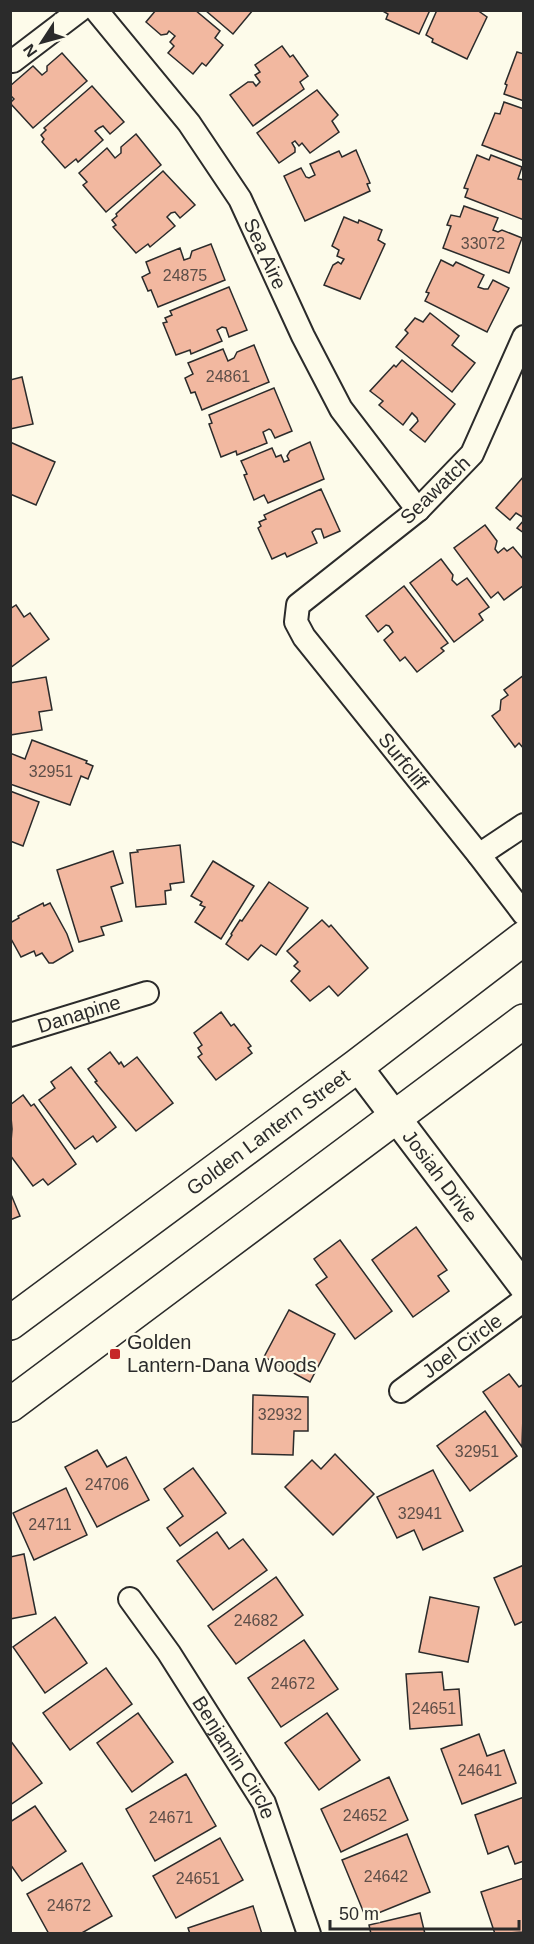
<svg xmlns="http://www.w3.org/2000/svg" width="534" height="1944" font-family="Helvetica,sans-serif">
<rect width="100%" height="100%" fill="#fdfbea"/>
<g fill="#f2b8a0" stroke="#2b2b2b" stroke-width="1.5">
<path d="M156 10H195L220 31 215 38 223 45 206 66 202 63 193 74 168 53 174 46 170 42 175 36 169 31 167 34 161 35 146 22Z"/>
<path d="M205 10H253L233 34Z"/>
<path d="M381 10H430L419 34 386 19 388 14Z"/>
<path d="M437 10H477L487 17 467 59 432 42 433 39 426 35Z"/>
<path d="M282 46 290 57 293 55 308 76 300 82 304 89 253 126 230 95 248 82H253L256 86 260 82 255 75 260 72 255 65Z"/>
<path d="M517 52 524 54V101L504 94 507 85 505 84Z"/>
<path d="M62 53 87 81 33 128 10 103 14 99 10 95V86L33 66 42 75 47 71V66Z"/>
<path d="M92 86 124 122 110 134 103 126 99 128 95 131 103 140 78 162 76 159 65 168 42 142 44 139 41 135 46 130 44 128Z"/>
<path d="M317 90 338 115 332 121 339 132 310 153 302 143 299 146 295 141 292 143 295 148V152L279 163 257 133Z"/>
<path d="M504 102 524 109V161L482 145 495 113 500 114Z"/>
<path d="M136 134 161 165 106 212 83 185 87 182 79 173 107 148 115 158 121 153V147Z"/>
<path d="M356 150 370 183 367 184 370 191 305 221 284 176 301 168 306 177 309 178 315 175 310 164 339 151 342 157Z"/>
<path d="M477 155 489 160 491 155 522 167 518 179 524 180V220L465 197 468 189 464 188Z"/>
<path d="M163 171 195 205 180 218 175 212 171 213 167 217 175 226 150 247 148 244 136 253 113 227 116 225 112 220 117 216 116 214Z"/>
<path d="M464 206 498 218 493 230 498 232 502 230 522 238 509 273 443 248 451 226 447 225 451 215 460 217Z"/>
<path d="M344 217 358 223 359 220 382 230 378 240 385 244 360 299 324 285 333 265 338 262 341 264 344 259 337 256 339 250 332 246Z"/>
<path d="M211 244 225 280 158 307 151 290 148 291 142 277 150 273 146 262 180 248 184 260 190 258 192 251Z"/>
<path d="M441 260 453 266 456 262 484 275 478 287 484 289H488L493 280 509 288 487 332 425 301 429 293 426 292Z"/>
<path d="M229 287 247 330 229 337 226 328 222 327 217 330 222 341 191 354 190 350 176 355 163 323 167 322 165 318 172 315 170 311Z"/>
<path d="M430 313 459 336 452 345 475 363 452 392 396 347 408 333 405 330 415 318 423 322Z"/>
<path d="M254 345 269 382 202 410 195 392 191 393 185 378 193 374 188 363 223 349 228 361 234 358 237 352Z"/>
<path d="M402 360 455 404 425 442 410 430 418 421 417 418 412 413 403 425 379 405 383 401 370 391 394 365 396 367Z"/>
<path d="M22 377 33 424 10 429V380Z"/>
<path d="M274 388 292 431 275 438 271 430 269 429 263 432 267 443 237 455 236 451 221 457 209 424 212 423 209 415Z"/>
<path d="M10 442 55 462 36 505 10 494Z"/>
<path d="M310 442 324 479 268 503 264 495 254 500 244 475 247 474 241 461 272 448 276 457 281 455 284 462 289 460 287 456 290 451Z"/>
<path d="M524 476V518L516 513 510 520 496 508Z"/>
<path d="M321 489 340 531 324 538 321 529H316L312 532 317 543 287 557 285 553 272 559 258 528 261 526 259 522 266 519 264 515Z"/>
<path d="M524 520V533L517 528Z"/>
<path d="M485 525 497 541 495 549 498 553 504 548 507 551 513 547 524 560V585L504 600 498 592 491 598 454 548Z"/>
<path d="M441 559 453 575 452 580 457 585 467 578 489 607 479 614 483 620 454 642 410 583Z"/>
<path d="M404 586 448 643 441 648 444 651 417 672 405 657 400 661 384 640 393 632 389 626 386 625 378 632 366 616Z"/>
<path d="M16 605 24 617 30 613 49 639 10 668V609Z"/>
<path d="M524 675V749L519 743 515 747 492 716 500 710 501 700 508 695 504 690Z"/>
<path d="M46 677 52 710 39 712 42 730 10 735V683Z"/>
<path d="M32 740 87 761 86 763 93 766 88 779 81 776 70 805 10 784V753L25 759Z"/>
<path d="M10 791 39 802 23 846 10 841Z"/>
<path d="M180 845 184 882 170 884 171 890 165 891 166 904 136 907 130 853 138 852 137 850Z"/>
<path d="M113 851 123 883 111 887 122 921 101 927 104 935 79 942 57 870Z"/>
<path d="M213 861 254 886 221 939 195 922 205 907 200 905 202 902 191 896Z"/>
<path d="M269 882 308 908 276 955 261 945 248 960 226 944 232 935 231 934 240 920 242 921Z"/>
<path d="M43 903 44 906 50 903 67 934 73 951 53 963H49L42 953 36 956 34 951 21 957 10 937V923L19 918 18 916Z"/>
<path d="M322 920 329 927 331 925 368 968 338 996 329 986 310 1001 291 981 300 971 294 966 298 962 287 951Z"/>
<path d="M221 1012 231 1026 234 1024 251 1046 248 1048 252 1053 216 1080 198 1057 202 1054 198 1048 202 1045 194 1033Z"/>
<path d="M110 1052 119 1064 121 1062 124 1067 137 1057 173 1103 136 1131 95 1082 97 1081 88 1069Z"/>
<path d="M71 1067 116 1127 97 1142 93 1136 75 1149 39 1100 55 1088 51 1082Z"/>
<path d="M23 1095 31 1106 34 1104 76 1164 48 1185 43 1179 33 1186 10 1155 12 1129 10 1105Z"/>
<path d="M10 1192 20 1216 10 1220Z"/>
<path d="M416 1227 447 1270 438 1276 449 1291 413 1317 372 1260Z"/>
<path d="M340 1240 392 1311 355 1339 316 1285 327 1277 314 1259Z"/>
<path d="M289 1310 335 1334 310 1382 264 1357Z"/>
<path d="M509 1374 519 1387 524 1384 522 1447 483 1392Z"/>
<path d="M253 1395 308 1397V1431H294L293 1455 252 1454Z"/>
<path d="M485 1411 517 1456 470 1491 437 1446Z"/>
<path d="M97 1450 107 1467 126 1457 149 1500 97 1527 65 1467Z"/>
<path d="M335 1454 374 1494 333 1535 285 1487 312 1460 321 1469Z"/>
<path d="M193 1468 226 1513 180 1546 167 1528 183 1516 164 1489Z"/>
<path d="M433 1470 463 1531 423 1550 414 1530 397 1538 377 1497Z"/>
<path d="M66 1488 87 1535 34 1560 13 1513Z"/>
<path d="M217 1532 229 1549 243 1539 267 1570 213 1610 177 1561Z"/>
<path d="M24 1554 36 1614 10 1619V1557Z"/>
<path d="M524 1565V1621L515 1625 494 1578Z"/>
<path d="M276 1577 303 1615 236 1664 208 1626Z"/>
<path d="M430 1597 479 1607 468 1662 419 1652Z"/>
<path d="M55 1617 87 1663 45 1693 13 1647Z"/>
<path d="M304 1640 338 1689 281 1727 248 1678Z"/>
<path d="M106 1668 132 1704 70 1750 43 1713Z"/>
<path d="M442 1672 444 1690 459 1689 462 1725 410 1729 406 1674Z"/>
<path d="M138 1713 173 1762 132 1792 97 1743Z"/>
<path d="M327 1713 360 1760 319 1790 285 1743Z"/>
<path d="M479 1734 487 1756 504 1750 516 1783 462 1804 441 1749Z"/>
<path d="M10 1740 42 1783 10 1805Z"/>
<path d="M186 1774 216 1826 155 1861 126 1809Z"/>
<path d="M389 1777 408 1820 341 1852 321 1809Z"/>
<path d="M524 1797V1861L515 1864 508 1846 488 1854 475 1815Z"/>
<path d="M35 1806 66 1851 22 1881 10 1864V1822Z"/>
<path d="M407 1834 430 1892 366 1918 342 1860Z"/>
<path d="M220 1838 243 1880 176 1918 153 1876Z"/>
<path d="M82 1863 112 1916 80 1934H49L27 1894Z"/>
<path d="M524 1878V1932L495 1934 481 1892Z"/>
<path d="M253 1906 262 1934H190L188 1928Z"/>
<path d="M420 1913 425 1934H371L369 1925Z"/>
</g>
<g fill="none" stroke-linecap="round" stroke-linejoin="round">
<defs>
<g id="minor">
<path id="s1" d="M96 10 189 123 240 199 303 336 341 409 418 510"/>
<path d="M13 61 80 10"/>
<path id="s2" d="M524 337 472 454 418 510 298 605 296 622 304 637 479 855 524 914"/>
<path d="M479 855 524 825"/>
<path id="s3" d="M10 1035 147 993"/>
<path id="s4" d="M401 1391 524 1300"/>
<path id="s5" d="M130 1599 169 1653 264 1803 309 1934"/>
</g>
<g id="tertiary">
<path id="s6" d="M357 1066 524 1287"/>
</g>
<g id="primary">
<path id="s7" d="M10 1323 357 1066 524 938"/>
<path d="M10 1405 524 1021"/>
</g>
</defs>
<use href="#minor" stroke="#2b2b2b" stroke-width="26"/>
<use href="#tertiary" stroke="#2b2b2b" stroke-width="32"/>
<use href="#primary" stroke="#2b2b2b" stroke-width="36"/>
<use href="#minor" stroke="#fdfbea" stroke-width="22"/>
<use href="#tertiary" stroke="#fdfbea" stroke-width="28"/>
<use href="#primary" stroke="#fdfbea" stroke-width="33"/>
</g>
<rect fill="#c62828" stroke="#fdfbea" stroke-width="2" x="109" y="1348" width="12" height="12" rx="3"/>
<g text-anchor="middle" stroke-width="4.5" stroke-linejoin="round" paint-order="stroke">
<g font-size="16" fill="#5d4e48">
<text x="483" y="249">33072</text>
<text x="185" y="281">24875</text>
<text x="228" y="382">24861</text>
<text x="51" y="777">32951</text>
<text x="280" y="1420">32932</text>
<text x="477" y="1457">32951</text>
<text x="107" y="1490">24706</text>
<text x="420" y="1519">32941</text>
<text x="50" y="1530">24711</text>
<text x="256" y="1626">24682</text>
<text x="293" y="1689">24672</text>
<text x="434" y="1714">24651</text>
<text x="480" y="1776">24641</text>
<text x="365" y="1821">24652</text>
<text x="171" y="1823">24671</text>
<text x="386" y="1882">24642</text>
<text x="198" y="1884">24651</text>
<text x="69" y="1911">24672</text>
</g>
<g font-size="20" fill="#2b2b2b" stroke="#fdfbea">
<text dy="7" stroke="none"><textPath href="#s1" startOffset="298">Sea Aire</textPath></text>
<text transform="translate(435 490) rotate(-44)" y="7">Seawatch</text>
<text dy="7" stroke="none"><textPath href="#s2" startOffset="552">Surfcliff</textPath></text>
<text dy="7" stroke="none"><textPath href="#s3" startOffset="72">Danapine</textPath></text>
<text dy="7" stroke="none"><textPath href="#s7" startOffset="321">Golden Lantern Street</textPath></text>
<text dy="7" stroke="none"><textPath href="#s6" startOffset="138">Josiah Drive</textPath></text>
<text dy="7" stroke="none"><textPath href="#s4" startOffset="76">Joel Circle</textPath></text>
<text dy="7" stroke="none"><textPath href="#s5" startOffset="190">Benjamin Circle</textPath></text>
</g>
<g font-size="20" fill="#2b2b2b" stroke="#fdfbea" text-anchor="start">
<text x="127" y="1349">Golden<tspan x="127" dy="23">Lantern-Dana Woods</tspan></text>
</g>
</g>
<rect width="534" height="1944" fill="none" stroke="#2b2b2b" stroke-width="24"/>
<g transform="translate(42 42) rotate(234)" stroke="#fdfbea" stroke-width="4.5" paint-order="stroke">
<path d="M0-4.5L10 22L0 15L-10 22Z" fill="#2b2b2b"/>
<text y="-9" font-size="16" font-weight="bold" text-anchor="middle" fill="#2b2b2b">N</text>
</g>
<path d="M330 1920v9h189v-9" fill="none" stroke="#2b2b2b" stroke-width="3"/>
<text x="339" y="1920" font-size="18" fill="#2b2b2b" stroke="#fdfbea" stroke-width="4.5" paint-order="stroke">50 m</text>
</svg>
